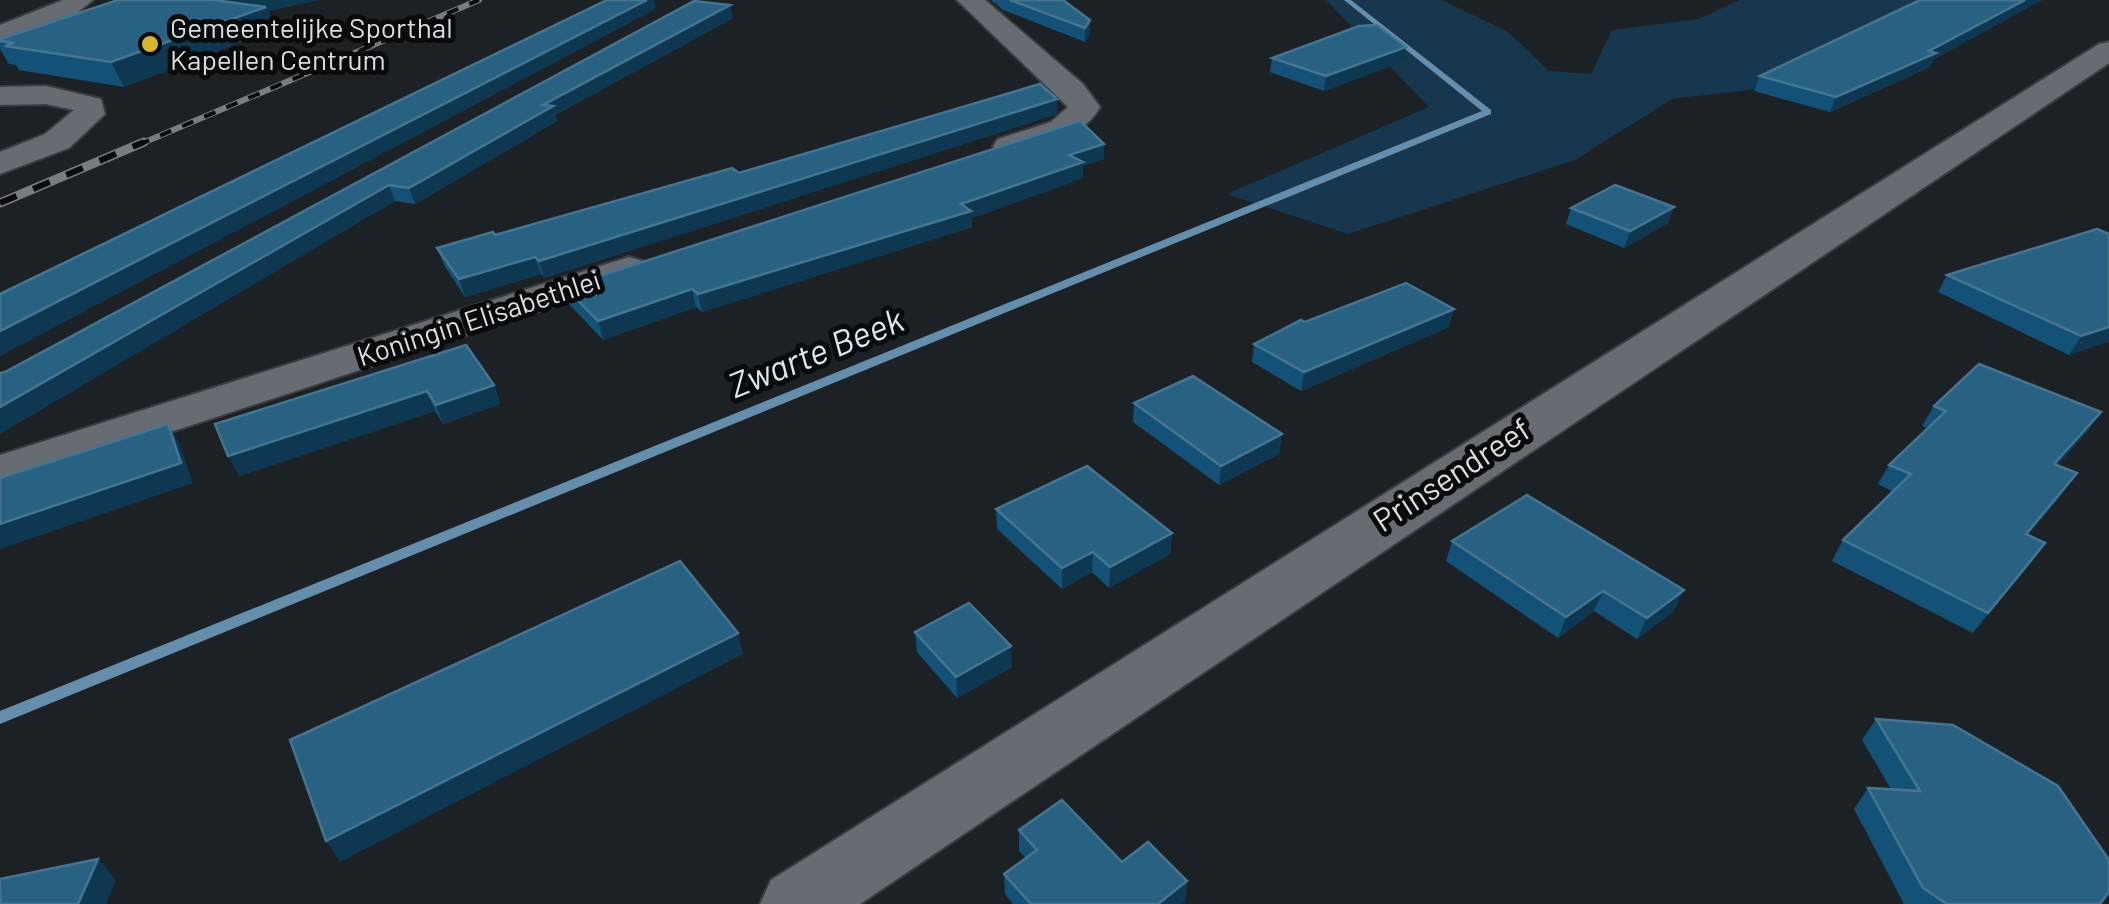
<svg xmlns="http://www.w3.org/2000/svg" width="2109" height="904" font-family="Barlow,sans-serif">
<rect width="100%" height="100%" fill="#1c2125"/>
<path fill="#17374e" d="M1326 0H1442L1508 32 1549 71 1591 74 1612 30 1699 19 1739 0H1930L1799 84 1672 99 1575 160 1348 234 1227 194 1429 107Z"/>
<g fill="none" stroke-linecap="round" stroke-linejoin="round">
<path fill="#658eac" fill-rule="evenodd" d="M1344 0H1351L1491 110V114L0 724V711L1482 111Z"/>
<defs>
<g id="minor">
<path d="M63 0H93L73 16 0 42V25Z"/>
<path d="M957 0H985L1083 84 1100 107C1083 137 1032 162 998 153L993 146 998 139 1051 122 1068 107Z"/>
<path d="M2109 42V63L860 904H760L771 880 2099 44Z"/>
<path d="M46 86 101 99 105 114 69 148 0 174V152L45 134 74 110 46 104 0 105V87Z"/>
<path d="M629 257 643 261 649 269 643 277 0 488V455Z"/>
</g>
</defs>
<use href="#minor" stroke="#393d41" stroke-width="4"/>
<use href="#minor" fill="#666c71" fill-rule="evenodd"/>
<defs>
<path id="rail-far1" d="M138 145 479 0"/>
<path id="rail" d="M0 203 144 142"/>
</defs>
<use href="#rail-far1" stroke="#797d81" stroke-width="6"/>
<use href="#rail" stroke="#797d81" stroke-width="9"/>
<use href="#rail-far1" stroke="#080a0c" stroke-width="4" stroke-dasharray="12" stroke-linecap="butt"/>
<use href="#rail" stroke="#080a0c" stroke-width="6" stroke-dasharray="18" stroke-linecap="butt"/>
</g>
<g fill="#135276">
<path d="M118 0H318L268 11 275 29 124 87 19 70 16 65 9 64 0 49V39Z"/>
<path d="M991 0H1063L1090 34 1085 42 1003 10Z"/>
<path d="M1920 0H2042L1934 59 1930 67 1830 112 1754 91 1760 76Z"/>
<path d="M733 18 555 115 557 121 415 204 395 201 5 372Z"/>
<path d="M1272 58 1404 61 1324 91 1270 72Z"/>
<path d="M1057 99V114L544 278 541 274 465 297 444 265 437 248 495 235 739 173Z"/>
<path d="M1104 144V159L1083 166V178L972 218V227L702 312 696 307 603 340 570 305 565 287Z"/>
<path d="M1571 208 1668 223 1624 248 1566 224Z"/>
<path d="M2109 234V341L2069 355 1938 292 1947 275Z"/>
<path d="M1305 322 1449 327 1301 391 1252 362 1254 344Z"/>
<path d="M494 385 500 404 443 424 435 411 239 476 215 424Z"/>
<path d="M1134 403 1282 434 1279 454 1219 485 1133 422Z"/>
<path d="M1934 406 2088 431 2057 465 2063 493 2028 535 2031 563 1973 633 1832 561 1843 540 1893 492 1878 484 1889 465 1928 428 1922 426Z"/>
<path d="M996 509 1172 533 1170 554 1109 588 1092 572 1062 589 997 529Z"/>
<path d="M1452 541 1674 611 1637 639 1594 611 1558 638 1446 561Z"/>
<path d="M915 632 1012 667 957 698 917 652Z"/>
<path d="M1876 719 2100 904H1904L1854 809 1868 788 1891 789 1862 740Z"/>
<path d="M1019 830 1187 881 1185 901 1181 904H1013L1005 894 1004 874 1026 858 1019 851Z"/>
</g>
<g fill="#0e3851">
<path d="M210 0H318L268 11 275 29 124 87 111 62Z"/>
<path d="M647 0H654L656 9 0 356V331Z"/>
<path d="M2025 0H2042L1934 59 1930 67 1830 112 1836 97 1929 51Z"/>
<path d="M730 5 733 18 555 115 557 121 415 204 409 188 543 105Z"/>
<path d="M1090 20V34L1085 42V28Z"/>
<path d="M1406 47 1404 61 1324 91 1326 76Z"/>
<path d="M1057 99V114L544 278 539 261Z"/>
<path d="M1104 144V159L1083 166V178L972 218V227L702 312 698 294 961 204 1069 155Z"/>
<path d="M389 185 395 201 0 434V407Z"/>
<path d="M1674 207 1668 223 1624 248 1630 231Z"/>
<path d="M535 257 541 274 465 297 459 279Z"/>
<path d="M692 289 696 307 603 340 598 321Z"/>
<path d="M1454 309 1449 327 1301 391 1304 372Z"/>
<path d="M2109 327V341L2069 355 2081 336Z"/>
<path d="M494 385 500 404 443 424 436 405Z"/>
<path d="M427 391 435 411 239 476 228 456Z"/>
<path d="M2101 412 2088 431 2041 484 2054 464Z"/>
<path d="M168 424 179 443 193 483 0 549V524Z"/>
<path d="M1282 434 1279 454 1219 485 1221 466Z"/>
<path d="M2077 473 2063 493 2012 554 2026 534Z"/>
<path d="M1172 533 1170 554 1109 588 1110 567Z"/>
<path d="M2045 543 2031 563 1973 633 1988 613Z"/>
<path d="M1093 552 1092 572 1062 589V568Z"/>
<path d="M1684 590 1674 611 1637 639 1647 618Z"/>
<path d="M1603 591 1594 611 1558 638 1566 617Z"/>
<path d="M738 633 743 654 340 862 326 841Z"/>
<path d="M1011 646 1012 667 957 698 956 677Z"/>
<path d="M98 859 116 880 106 904H78Z"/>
<path d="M1187 881 1185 901 1181 904H1158Z"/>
</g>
<g fill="#296182" stroke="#457591" stroke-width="2.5">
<path d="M118 0H214L266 7 111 62 5 46 14 43 0 41V39Z"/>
<path d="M607 0H647L0 331V294Z"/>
<path d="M1010 0H1063L1090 20 1085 28Z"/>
<path d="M1920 0H2025L1929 51 1936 53 1836 97 1760 76Z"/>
<path d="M694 1 730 5 543 105 553 106 409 188 389 185 0 407V373L5 372Z"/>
<path d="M1377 25 1406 47 1326 76 1272 58 1359 26Z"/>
<path d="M1040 84 1057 99 539 261 535 257 459 279 437 248 493 232 495 235 732 168 739 173Z"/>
<path d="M1080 121 1104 144 1069 155 1083 162 961 204 971 211 698 294 692 289 598 321 565 287Z"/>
<path d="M1615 185 1674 207 1630 231 1571 208Z"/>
<path d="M2097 229 2109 234V327L2081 336 1947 275Z"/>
<path d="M1406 283 1454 309 1304 372 1254 344 1301 320 1305 322Z"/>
<path d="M466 345 494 385 436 405 427 391 228 456 215 424Z"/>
<path d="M1979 364 2101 412 2054 464 2077 473 2026 534 2045 543 1988 613 1843 540 1911 474 1889 465 1946 411 1934 406Z"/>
<path d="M1193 376 1282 434 1221 466 1134 403Z"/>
<path d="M168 424 181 463 0 524V478Z"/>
<path d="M1087 466 1172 533 1110 567 1093 552 1062 568 996 509Z"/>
<path d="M1527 495 1684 590 1647 618 1603 591 1566 617 1452 541Z"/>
<path d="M680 561 738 633 326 841 290 740Z"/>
<path d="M969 603 1011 646 956 677 915 632Z"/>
<path d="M1876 719 1953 725 2058 786 2109 860V892L2100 904H1947L1923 888 1868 788 1920 791Z"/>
<path d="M1062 800 1122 862 1148 842 1187 881 1158 904H1031L1004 874 1037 850 1019 830Z"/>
<path d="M98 859 78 904H0V879Z"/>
</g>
<circle fill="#d8b434" stroke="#080a0c" stroke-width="4" cx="150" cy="44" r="10"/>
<g text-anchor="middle" stroke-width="10" stroke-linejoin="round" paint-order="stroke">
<g font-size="28" fill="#dcdfe2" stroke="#080a0c" text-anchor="start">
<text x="170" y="38">Gemeentelijke Sporthal<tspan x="170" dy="32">Kapellen Centrum</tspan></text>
</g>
<g font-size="28" fill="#dcdfe2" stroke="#080a0c">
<text transform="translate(479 318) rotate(-18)" y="10">Koningin Elisabethlei</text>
</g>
<g font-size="32" fill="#dcdfe2" stroke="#080a0c">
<text transform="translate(1452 475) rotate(-33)" y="11">Prinsendreef</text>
</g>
<g font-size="35" font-style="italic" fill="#d7e7f3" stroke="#080a0c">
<text transform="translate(816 353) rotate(-22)" y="12">Zwarte Beek</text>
</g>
</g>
</svg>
